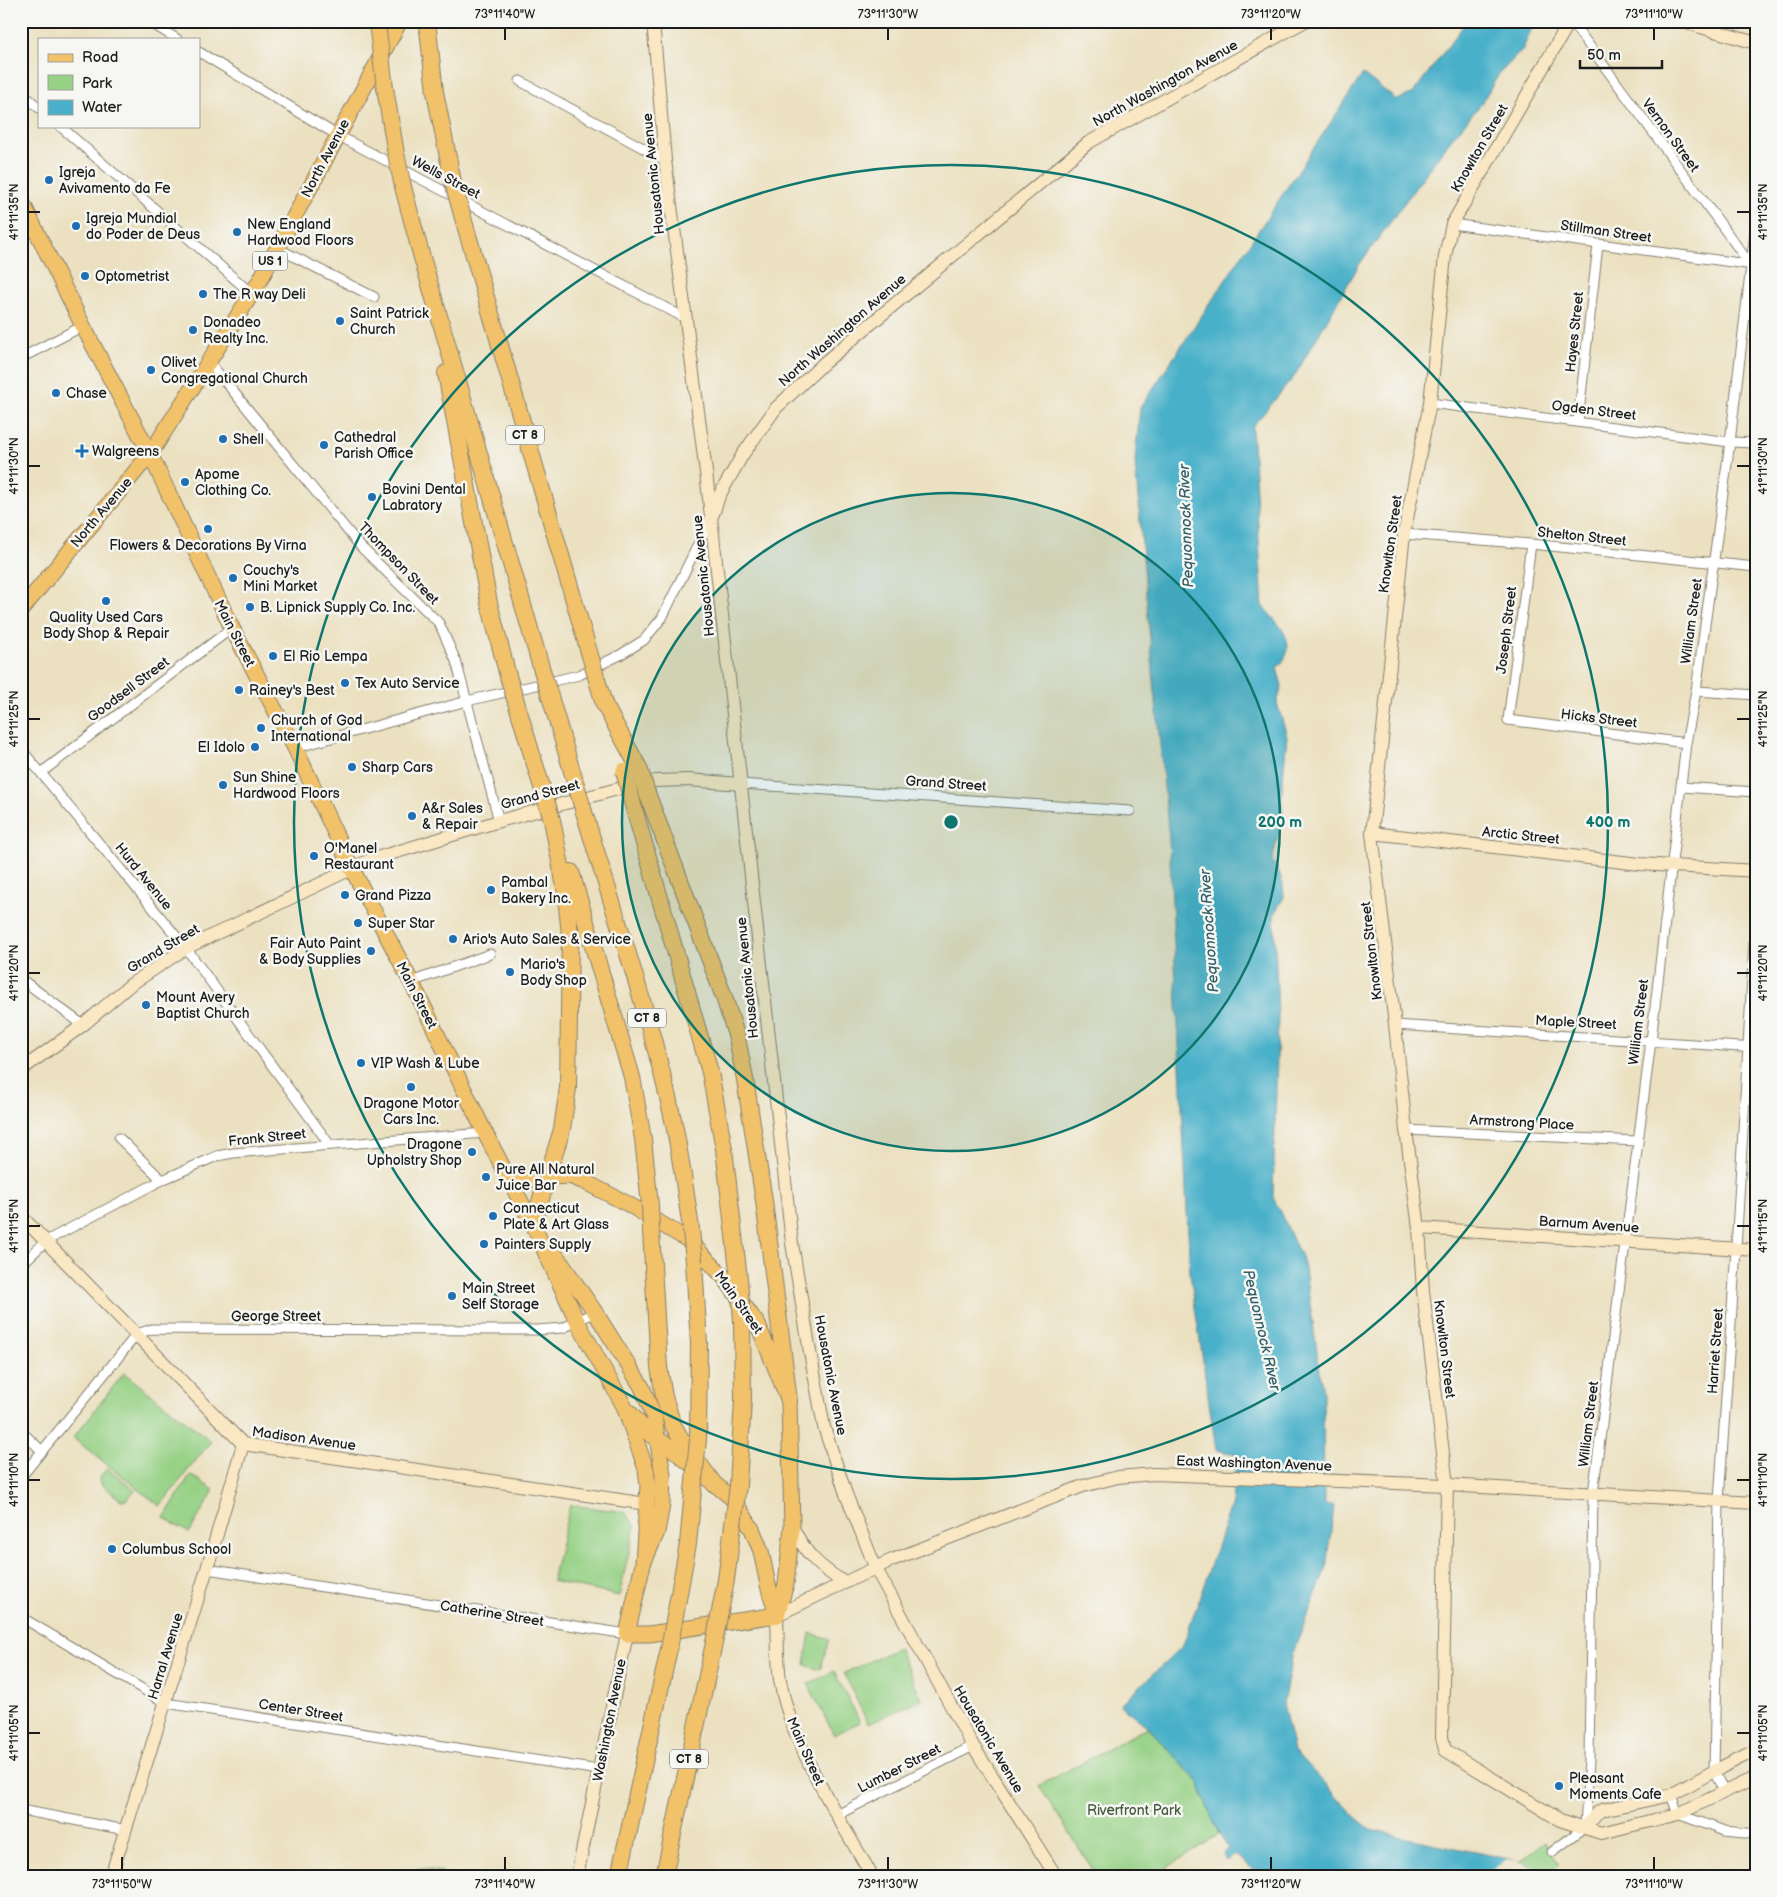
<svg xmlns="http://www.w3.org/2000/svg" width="1777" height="1897" font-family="'Balsamiq Sans',sans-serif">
<rect width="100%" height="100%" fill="#f6f6f2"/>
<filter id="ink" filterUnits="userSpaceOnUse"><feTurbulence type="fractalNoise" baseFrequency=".02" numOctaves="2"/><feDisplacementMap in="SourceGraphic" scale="10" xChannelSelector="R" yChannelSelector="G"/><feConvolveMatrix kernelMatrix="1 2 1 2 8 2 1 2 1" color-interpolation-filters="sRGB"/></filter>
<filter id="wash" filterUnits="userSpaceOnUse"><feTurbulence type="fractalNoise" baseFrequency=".0096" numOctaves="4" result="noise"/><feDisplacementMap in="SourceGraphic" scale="20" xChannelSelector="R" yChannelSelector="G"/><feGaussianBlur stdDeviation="1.12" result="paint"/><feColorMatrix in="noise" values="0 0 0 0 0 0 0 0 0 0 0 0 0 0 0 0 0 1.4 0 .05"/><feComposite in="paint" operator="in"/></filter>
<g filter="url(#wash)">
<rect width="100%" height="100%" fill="#ebe0bf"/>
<g fill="#96d185" stroke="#597650">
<path d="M124 1373 211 1441 160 1506 73 1438Z"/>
<path d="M107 1468 135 1490 126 1500H121L101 1484 100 1478Z"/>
<path d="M190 1475 214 1490 189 1533 164 1518Z"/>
<path d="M570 1505 625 1512 635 1526 619 1596 552 1581Z"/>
<path d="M810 1633 830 1639 820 1670 805 1665Z"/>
<path d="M898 1648 922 1699 868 1724 844 1673Z"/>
<path d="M834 1671 860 1722 834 1735 808 1684Z"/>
<path d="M1148 1727 1200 1784 1207 1807 1219 1834 1154 1876H1097L1039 1786Z"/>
<path d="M1545 1842 1560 1864 1544 1876H1500Z"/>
<path d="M418 1868 443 1872 442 1876H417Z"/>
</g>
<path fill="#4ab0c9" stroke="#336672" d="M1467 21H1535L1523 49 1499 74 1481 104 1448 143 1359 265 1294 377 1252 427 1263 607C1280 625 1301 645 1277 668L1282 686 1277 703 1287 736 1281 799 1283 814 1272 861 1279 872 1283 885 1284 897 1274 914 1278 1018 1273 1197 1304 1263 1323 1392 1324 1504 1334 1506 1326 1568 1293 1653 1283 1704 1294 1751 1364 1825 1374 1831 1514 1860 1558 1876H1259L1236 1854 1226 1860 1222 1855 1228 1848 1219 1834 1207 1807 1200 1784 1148 1727 1120 1705 1183 1646 1232 1503 1237 1454 1216 1450 1190 1273 1169 839 1149 629 1135 461 1140 408 1363 74 1397 100 1413 93Z"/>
<path fill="#ebe0bf" d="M1507 1859 1514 1860 1552 1874 1549 1876H1484Z"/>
</g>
<g filter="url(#ink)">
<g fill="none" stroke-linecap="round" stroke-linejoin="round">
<defs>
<g id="street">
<path d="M148 21 177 39"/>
<path d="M1571 21 1750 264"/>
<path d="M199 52 337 135 685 318"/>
<path d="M520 81 665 160"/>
<path d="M21 92 39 108"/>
<path d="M60 126 252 294"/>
<path d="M1452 224 1754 265"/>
<path d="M277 248 374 297"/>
<path d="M21 358 83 326"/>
<path d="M209 362 361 547 439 623 456 661 499 821"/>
<path d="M1430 403 1730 442 1756 443"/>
<path d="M1578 422 1598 245"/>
<path d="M1404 534 1531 544 1756 567"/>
<path d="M1531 544 1508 720 1686 743"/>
<path d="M1696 691 1756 695"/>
<path d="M295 748 467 701 579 675 620 655 644 640 662 618 710 520"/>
<path d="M21 749 186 948 330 1145"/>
<path d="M42 772 232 628"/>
<path d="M741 784 1130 811"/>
<path d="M1681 787 1756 792"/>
<path d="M21 979 83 1025"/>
<path d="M411 982 490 954"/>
<path d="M1395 1025 1756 1048"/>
<path d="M1406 1130 1637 1141"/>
<path d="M119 1138 162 1180"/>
<path d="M21 1265 46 1241 61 1233 162 1180 217 1156 233 1153 485 1133"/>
<path d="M21 1431 42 1451"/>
<path d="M21 1477 137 1334 152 1329 537 1330 563 1328 595 1312"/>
<path d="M207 1569 627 1634"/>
<path d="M21 1617 166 1703 599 1770"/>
<path d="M1724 1792 1714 1771 1719 1501 1736 1249 1756 910"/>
<path d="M1671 1795 1678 1814 1724 1831 1756 1834"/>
<path d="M21 1810 126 1830"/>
<path d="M837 1815 973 1746"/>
<path d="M1552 1852 1585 1827 1589 1759 1593 1494 1651 1041 1686 743 1696 691 1730 442 1756 224"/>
</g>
<g id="secondary">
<path d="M653 21 665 160 706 472 792 1243 810 1352 824 1427 846 1494 876 1569 973 1746 1056 1876"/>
<path d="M1570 21 1452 224 1445 256 1430 403 1404 534 1372 833 1395 1025 1406 1130 1419 1228 1423 1291 1447 1485 1442 1737 1445 1750 1560 1820 1601 1833 1678 1814 1756 1777"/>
<path d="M1680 21 1756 43"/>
<path d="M713 514 719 496 743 454 776 408 825 362 1088 143 1305 21"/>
<path d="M1372 833 1640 864 1756 871"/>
<path d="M21 1070 83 1025 130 985 186 948 370 860 499 821 625 787 656 781 688 780 741 784"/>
<path d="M21 1216 243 1444 647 1504"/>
<path d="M1419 1228 1756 1250"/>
<path d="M792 1526C806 1555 818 1566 845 1583"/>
<path d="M1585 1827 1596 1814 1602 1810 1671 1795 1714 1771 1756 1750"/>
<path d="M111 1876 207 1569 243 1444"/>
<path d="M577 1876 627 1634"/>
<path d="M872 1876C839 1818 791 1745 780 1680 777 1659 778 1636 777 1615L892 1560 1083 1486 1118 1477 1154 1474 1447 1485 1756 1503"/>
</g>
<g id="primary">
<path d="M21 200 83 326 150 454 232 628 295 748 352 869 420 999 485 1133 533 1225 577 1321 624 1406 646 1469 648 1486 643 1564"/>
<path d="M21 610 150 454 196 382 259 282 400 21"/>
<path d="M548 1177 570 1176 585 1182 628 1204 688 1240 724 1277 758 1325 789 1401 792 1526 786 1584 777 1615"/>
<path d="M555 1254 595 1312 642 1387 654 1417 663 1475 662 1505 657 1532 643 1564 627 1634H649L777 1615"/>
<path d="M629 1412 647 1432 670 1447 734 1500 752 1529 761 1551 768 1585 777 1615"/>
</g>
<g id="highway">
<path d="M427 21 435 92 453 182"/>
<path d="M385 88 396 154"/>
<path d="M403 187 421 254 541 667"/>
<path d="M463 218 589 652"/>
<path d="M446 373 489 603 508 676"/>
<path d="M549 693 576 785"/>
<path d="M516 702 544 794"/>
<path d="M604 704 639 768"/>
<path d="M647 793 724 997 737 1038 745 1079 764 1201 789 1401"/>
<path d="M631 798 710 1072 724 1149 739 1279"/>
<path d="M584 812C615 915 651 1018 674 1124 681 1159 686 1194 691 1229"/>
<path d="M571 872 632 1077 643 1139 650 1205"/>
<path d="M508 1175 532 1179 548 1177"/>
<path d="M533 1225 562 1129 568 1088 570 934 565 887 552 820"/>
<path d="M651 1231 659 1367 664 1397 673 1425 681 1439 714 1484"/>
<path d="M694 1262 699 1344 698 1439"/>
<path d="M738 1485 743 1400 742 1321"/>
<path d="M619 1876 669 1649"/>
<path d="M664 1876 714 1643"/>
</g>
</defs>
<use href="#street" stroke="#847e6e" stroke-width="11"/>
<use href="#secondary" stroke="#847e6e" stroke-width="14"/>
<use href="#primary" stroke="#847e6e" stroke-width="17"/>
<use href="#highway" stroke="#847e6e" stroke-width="18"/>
<use href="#street" stroke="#fff" stroke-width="9"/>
<use href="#secondary" stroke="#fae7c3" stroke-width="12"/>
<use href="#primary" stroke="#f2c26a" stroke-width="15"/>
<use href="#highway" stroke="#f2c26a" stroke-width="16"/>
<defs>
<path id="rail" d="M1747 1876 1756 1862"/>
</defs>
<use href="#rail" stroke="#1c1c1c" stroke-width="5"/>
<use href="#rail" stroke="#f6f6f2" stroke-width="3" stroke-dasharray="9" stroke-linecap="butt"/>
<defs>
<g id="highway-bridge">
<path d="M377 23 385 88"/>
<path d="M396 154 403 187"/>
<path d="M453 182 463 218"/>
<path d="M589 652 604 704"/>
<path d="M541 667 549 693"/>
<path d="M508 676 516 702"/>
<path d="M639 768 647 793"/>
<path d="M624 771 631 798"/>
<path d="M576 785 584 812"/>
<path d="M544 794 552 820"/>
<path d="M650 1205 651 1231"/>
<path d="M691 1229 694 1262"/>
<path d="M739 1279 742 1321"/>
<path d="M714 1643 726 1580 738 1485"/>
<path d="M669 1649 688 1544 698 1439"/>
</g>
</defs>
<use href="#highway-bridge" stroke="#847e6e" stroke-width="18" stroke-linecap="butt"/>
<use href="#highway-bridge" stroke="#f2c26a" stroke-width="16"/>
</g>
</g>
<path fill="none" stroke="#1c1c1c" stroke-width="2" d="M505 28V40M888 28V40M1271 28V40M1654 28V40M28 212H40M1737 212H1750M28 466H40M1737 466H1750M28 719H40M1737 719H1750M28 973H40M1737 973H1750M28 1226H40M1737 1226H1750M28 1480H40M1737 1480H1750M28 1733H40M1737 1733H1750M122 1857V1870M505 1857V1870M888 1857V1870M1271 1857V1870M1654 1857V1870"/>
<circle cx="951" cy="822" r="329" fill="#0f766e" fill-opacity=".12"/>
<g fill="none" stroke="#0f766e" stroke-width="2.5">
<circle cx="951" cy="822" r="329"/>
<circle cx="951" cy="822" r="657"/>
</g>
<g fill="#1f6fb2" stroke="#f6f6f2" stroke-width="2">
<circle cx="49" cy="180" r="5"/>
<circle cx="76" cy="226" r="5"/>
<circle cx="237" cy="232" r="5"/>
<circle cx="85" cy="276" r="5"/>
<circle cx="203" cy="294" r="5"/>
<circle cx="340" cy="321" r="5"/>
<circle cx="193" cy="330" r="5"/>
<circle cx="151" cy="370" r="5"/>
<circle cx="56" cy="393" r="5"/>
<circle cx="223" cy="439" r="5"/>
<circle cx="324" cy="445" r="5"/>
<path d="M79.5 443.5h5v5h5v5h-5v5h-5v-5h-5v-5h5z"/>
<circle cx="185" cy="482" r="5"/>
<circle cx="372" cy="497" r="5"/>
<circle cx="208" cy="529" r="5"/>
<circle cx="233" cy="578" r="5"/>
<circle cx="106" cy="601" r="5"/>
<circle cx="250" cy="607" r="5"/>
<circle cx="273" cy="656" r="5"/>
<circle cx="345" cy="683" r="5"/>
<circle cx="239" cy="690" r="5"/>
<circle cx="261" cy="728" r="5"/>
<circle cx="255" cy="747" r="5"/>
<circle cx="352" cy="767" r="5"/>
<circle cx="223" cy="785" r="5"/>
<circle cx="412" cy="816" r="5"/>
<circle cx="314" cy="856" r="5"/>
<circle cx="491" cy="890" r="5"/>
<circle cx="345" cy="895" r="5"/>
<circle cx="358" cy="923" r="5"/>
<circle cx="453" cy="939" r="5"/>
<circle cx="371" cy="951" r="5"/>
<circle cx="510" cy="972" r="5"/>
<circle cx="146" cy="1005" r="5"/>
<circle cx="361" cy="1063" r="5"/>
<circle cx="411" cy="1087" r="5"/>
<circle cx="472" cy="1152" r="5"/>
<circle cx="486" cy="1177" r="5"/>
<circle cx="493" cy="1216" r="5"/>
<circle cx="484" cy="1244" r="5"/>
<circle cx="452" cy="1296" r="5"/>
<circle cx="112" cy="1549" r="5"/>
<circle cx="1559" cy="1786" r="5"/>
</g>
<g text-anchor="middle" stroke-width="5" stroke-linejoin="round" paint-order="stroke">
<g fill="#f6f6f2" stroke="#5d5d5c" stroke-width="1">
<rect x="252.5" y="251.5" width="35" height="19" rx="4"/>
<rect x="506" y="425.5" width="38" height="19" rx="4"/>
<rect x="628" y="1008.5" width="38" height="19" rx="4"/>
<rect x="670" y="1749.5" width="38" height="19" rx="4"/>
</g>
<g font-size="12" font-weight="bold" fill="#1c1c1c">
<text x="270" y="265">US 1</text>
<text x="525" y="439">CT 8</text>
<text x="647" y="1022">CT 8</text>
<text x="689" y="1763">CT 8</text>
</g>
<g font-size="14" fill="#1c1c1c" stroke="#f6f6f2">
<text transform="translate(1165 83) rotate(-29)" y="5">North Washington Avenue</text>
<text transform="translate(1671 135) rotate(54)" y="5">Vernon Street</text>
<text transform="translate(1479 148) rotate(-60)" y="5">Knowlton Street</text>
<text transform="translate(325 158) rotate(-62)" y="5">North Avenue</text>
<text transform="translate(653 174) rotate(-96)" y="5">Housatonic Avenue</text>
<text transform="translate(446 177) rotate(28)" y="5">Wells Street</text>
<text transform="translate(1606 231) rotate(8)" y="5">Stillman Street</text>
<text transform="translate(842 330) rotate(-41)" y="5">North Washington Avenue</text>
<text transform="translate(1574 332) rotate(-84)" y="5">Hayes Street</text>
<text transform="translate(1594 410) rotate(7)" y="5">Ogden Street</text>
<text transform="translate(101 512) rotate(-50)" y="5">North Avenue</text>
<text transform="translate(1582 536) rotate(6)" y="5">Shelton Street</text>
<text transform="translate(1390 544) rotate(-82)" y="5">Knowlton Street</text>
<text transform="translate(399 563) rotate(46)" y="5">Thompson Street</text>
<text transform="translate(703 576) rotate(-96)" y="5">Housatonic Avenue</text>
<text transform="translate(1691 621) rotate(-82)" y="5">William Street</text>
<text transform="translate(1506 630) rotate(-83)" y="5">Joseph Street</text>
<text transform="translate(235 633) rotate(63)" y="5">Main Street</text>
<text transform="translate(128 689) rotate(-37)" y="5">Goodsell Street</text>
<text transform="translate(1599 718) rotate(7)" y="5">Hicks Street</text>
<text transform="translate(946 783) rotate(4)" y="5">Grand Street</text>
<text transform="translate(540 794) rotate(-15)" y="5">Grand Street</text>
<text transform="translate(1521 835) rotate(6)" y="5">Arctic Street</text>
<text transform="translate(144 876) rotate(51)" y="5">Hurd Avenue</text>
<text transform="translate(163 948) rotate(-31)" y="5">Grand Street</text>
<text transform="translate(1371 951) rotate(-97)" y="5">Knowlton Street</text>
<text transform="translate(747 978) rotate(-96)" y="5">Housatonic Avenue</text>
<text transform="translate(417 995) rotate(63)" y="5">Main Street</text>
<text transform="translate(1576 1022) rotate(3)" y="5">Maple Street</text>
<text transform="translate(1638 1022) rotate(-83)" y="5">William Street</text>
<text transform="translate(1522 1122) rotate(3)" y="5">Armstrong Place</text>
<text transform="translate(267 1137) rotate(-6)" y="5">Frank Street</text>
<text transform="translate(1589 1224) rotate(4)" y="5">Barnum Avenue</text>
<text transform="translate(739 1302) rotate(55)" y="5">Main Street</text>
<text x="276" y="1321">George Street</text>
<text transform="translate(1445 1349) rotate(83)" y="5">Knowlton Street</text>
<text transform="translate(1715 1351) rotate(-86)" y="5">Harriet Street</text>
<text transform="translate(831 1375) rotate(79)" y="5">Housatonic Avenue</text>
<text transform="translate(1588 1424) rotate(-83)" y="5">William Street</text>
<text transform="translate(304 1438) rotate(8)" y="5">Madison Avenue</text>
<text transform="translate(1254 1463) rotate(2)" y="5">East Washington Avenue</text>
<text transform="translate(492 1613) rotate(9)" y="5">Catherine Street</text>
<text transform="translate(165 1656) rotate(-73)" y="5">Harral Avenue</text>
<text transform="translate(301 1710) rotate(9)" y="5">Center Street</text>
<text transform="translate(609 1720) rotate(-79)" y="5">Washington Avenue</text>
<text transform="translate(989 1739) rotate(59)" y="5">Housatonic Avenue</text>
<text transform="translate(806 1751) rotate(66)" y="5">Main Street</text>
<text transform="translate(899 1768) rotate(-27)" y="5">Lumber Street</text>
</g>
<g font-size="14" fill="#1c1c1c" stroke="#f6f6f2" text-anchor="start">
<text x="59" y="177">Igreja<tspan x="59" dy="16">Avivamento da Fe</tspan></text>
<text x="86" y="223">Igreja Mundial<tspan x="86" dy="16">do Poder de Deus</tspan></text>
<text x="247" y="229">New England<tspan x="247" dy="16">Hardwood Floors</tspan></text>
<text x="95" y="281">Optometrist</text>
<text x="213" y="299">The R way Deli</text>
<text x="350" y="318">Saint Patrick<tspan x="350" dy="16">Church</tspan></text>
<text x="203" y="327">Donadeo<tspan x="203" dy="16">Realty Inc.</tspan></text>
<text x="161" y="367">Olivet<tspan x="161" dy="16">Congregational Church</tspan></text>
<text x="66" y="398">Chase</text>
<text x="334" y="442">Cathedral<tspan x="334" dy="16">Parish Office</tspan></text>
<text x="233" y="444">Shell</text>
<text x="92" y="456">Walgreens</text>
<text x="195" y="479">Apome<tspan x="195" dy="16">Clothing Co.</tspan></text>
<text x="382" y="494">Bovini Dental<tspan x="382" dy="16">Labratory</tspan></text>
<text x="208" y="550" text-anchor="middle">Flowers &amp; Decorations By Virna</text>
<text x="243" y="575">Couchy's<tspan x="243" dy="16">Mini Market</tspan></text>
<text x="260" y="612">B. Lipnick Supply Co. Inc.</text>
<text x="106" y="622" text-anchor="middle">Quality Used Cars<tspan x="106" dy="16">Body Shop &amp; Repair</tspan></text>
<text x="283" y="661">El Rio Lempa</text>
<text x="355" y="688">Tex Auto Service</text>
<text x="249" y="695">Rainey's Best</text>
<text x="271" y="725">Church of God<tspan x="271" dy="16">International</tspan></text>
<text x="245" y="752" text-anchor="end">El Idolo</text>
<text x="362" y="772">Sharp Cars</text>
<text x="233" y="782">Sun Shine<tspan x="233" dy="16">Hardwood Floors</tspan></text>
<text x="422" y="813">A&amp;r Sales<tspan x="422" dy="16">&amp; Repair</tspan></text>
<text x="324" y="853">O'Manel<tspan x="324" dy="16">Restaurant</tspan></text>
<text x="501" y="887">Pambal<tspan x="501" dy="16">Bakery Inc.</tspan></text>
<text x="355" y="900">Grand Pizza</text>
<text x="368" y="928">Super Star</text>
<text x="463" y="944">Ario's Auto Sales &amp; Service</text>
<text x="361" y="948" text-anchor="end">Fair Auto Paint<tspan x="361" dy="16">&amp; Body Supplies</tspan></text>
<text x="520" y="969">Mario's<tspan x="520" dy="16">Body Shop</tspan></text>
<text x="156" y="1002">Mount Avery<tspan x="156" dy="16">Baptist Church</tspan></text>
<text x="371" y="1068">VIP Wash &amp; Lube</text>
<text x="411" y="1108" text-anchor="middle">Dragone Motor<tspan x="411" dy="16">Cars Inc.</tspan></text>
<text x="462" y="1149" text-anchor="end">Dragone<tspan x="462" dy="16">Upholstry Shop</tspan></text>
<text x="496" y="1174">Pure All Natural<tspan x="496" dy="16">Juice Bar</tspan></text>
<text x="503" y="1213">Connecticut<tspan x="503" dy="16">Plate &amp; Art Glass</tspan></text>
<text x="494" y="1249">Painters Supply</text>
<text x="462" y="1293">Main Street<tspan x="462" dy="16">Self Storage</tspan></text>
<text x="122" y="1554">Columbus School</text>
<text x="1569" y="1783">Pleasant<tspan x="1569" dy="16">Moments Cafe</tspan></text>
</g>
<g font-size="14" fill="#475b41" stroke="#f6f6f2">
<text x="1134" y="1815">Riverfront Park</text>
</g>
<g font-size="15" font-style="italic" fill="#315f6a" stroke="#f6f6f2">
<text transform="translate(1186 526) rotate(-92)" y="5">Pequonnock River</text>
<text transform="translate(1209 931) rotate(-94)" y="5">Pequonnock River</text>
<text transform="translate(1262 1330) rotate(77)" y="5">Pequonnock River</text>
</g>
</g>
<circle cx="951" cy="822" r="8" fill="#0f766e" stroke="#f6f6f2" stroke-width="2.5"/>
<g font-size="15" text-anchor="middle" font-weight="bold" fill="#0f766e" stroke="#f6f6f2" stroke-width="5" stroke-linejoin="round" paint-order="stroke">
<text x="1280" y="827">200 m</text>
<text x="1608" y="827">400 m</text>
</g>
<rect width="1777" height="1897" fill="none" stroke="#f6f6f2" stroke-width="55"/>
<rect x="38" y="38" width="162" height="90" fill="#f6f6f2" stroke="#9f9f9c"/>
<rect x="48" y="54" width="25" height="8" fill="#f2c26a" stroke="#9f9f9c"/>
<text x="82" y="62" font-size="15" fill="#1c1c1c">Road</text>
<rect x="48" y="75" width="25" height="15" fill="#96d185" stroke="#9f9f9c"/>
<text x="82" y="88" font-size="15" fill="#1c1c1c">Park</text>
<rect x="48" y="100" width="25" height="15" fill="#4ab0c9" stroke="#9f9f9c"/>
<text x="82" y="112" font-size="15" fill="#1c1c1c">Water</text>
<path d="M1580 60v8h82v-8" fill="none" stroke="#1c1c1c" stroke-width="2.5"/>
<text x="1587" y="60" font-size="15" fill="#1c1c1c" stroke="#f6f6f2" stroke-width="4" paint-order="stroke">50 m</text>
<rect x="28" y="28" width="1722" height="1842" fill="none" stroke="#1c1c1c" stroke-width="2"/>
<g font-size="12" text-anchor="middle" fill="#1c1c1c">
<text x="505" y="18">73°11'40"W</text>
<text x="888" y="18">73°11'30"W</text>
<text x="1271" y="18">73°11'20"W</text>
<text x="1654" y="18">73°11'10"W</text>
<text transform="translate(14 212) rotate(-90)" y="4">41°11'35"N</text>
<text transform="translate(1763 212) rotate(-90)" y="4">41°11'35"N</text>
<text transform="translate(14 466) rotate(-90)" y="4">41°11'30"N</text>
<text transform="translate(1763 466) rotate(-90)" y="4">41°11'30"N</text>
<text transform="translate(14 719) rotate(-90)" y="4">41°11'25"N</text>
<text transform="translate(1763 719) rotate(-90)" y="4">41°11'25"N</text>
<text transform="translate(14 973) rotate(-90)" y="4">41°11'20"N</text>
<text transform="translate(1763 973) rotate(-90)" y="4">41°11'20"N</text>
<text transform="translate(14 1226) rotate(-90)" y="4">41°11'15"N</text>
<text transform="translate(1763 1226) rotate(-90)" y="4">41°11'15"N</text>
<text transform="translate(14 1480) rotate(-90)" y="4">41°11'10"N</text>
<text transform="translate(1763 1480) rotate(-90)" y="4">41°11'10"N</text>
<text transform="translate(14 1733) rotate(-90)" y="4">41°11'05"N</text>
<text transform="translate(1763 1733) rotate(-90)" y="4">41°11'05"N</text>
<text x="122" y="1888">73°11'50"W</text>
<text x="505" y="1888">73°11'40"W</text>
<text x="888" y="1888">73°11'30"W</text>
<text x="1271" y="1888">73°11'20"W</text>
<text x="1654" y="1888">73°11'10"W</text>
</g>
</svg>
